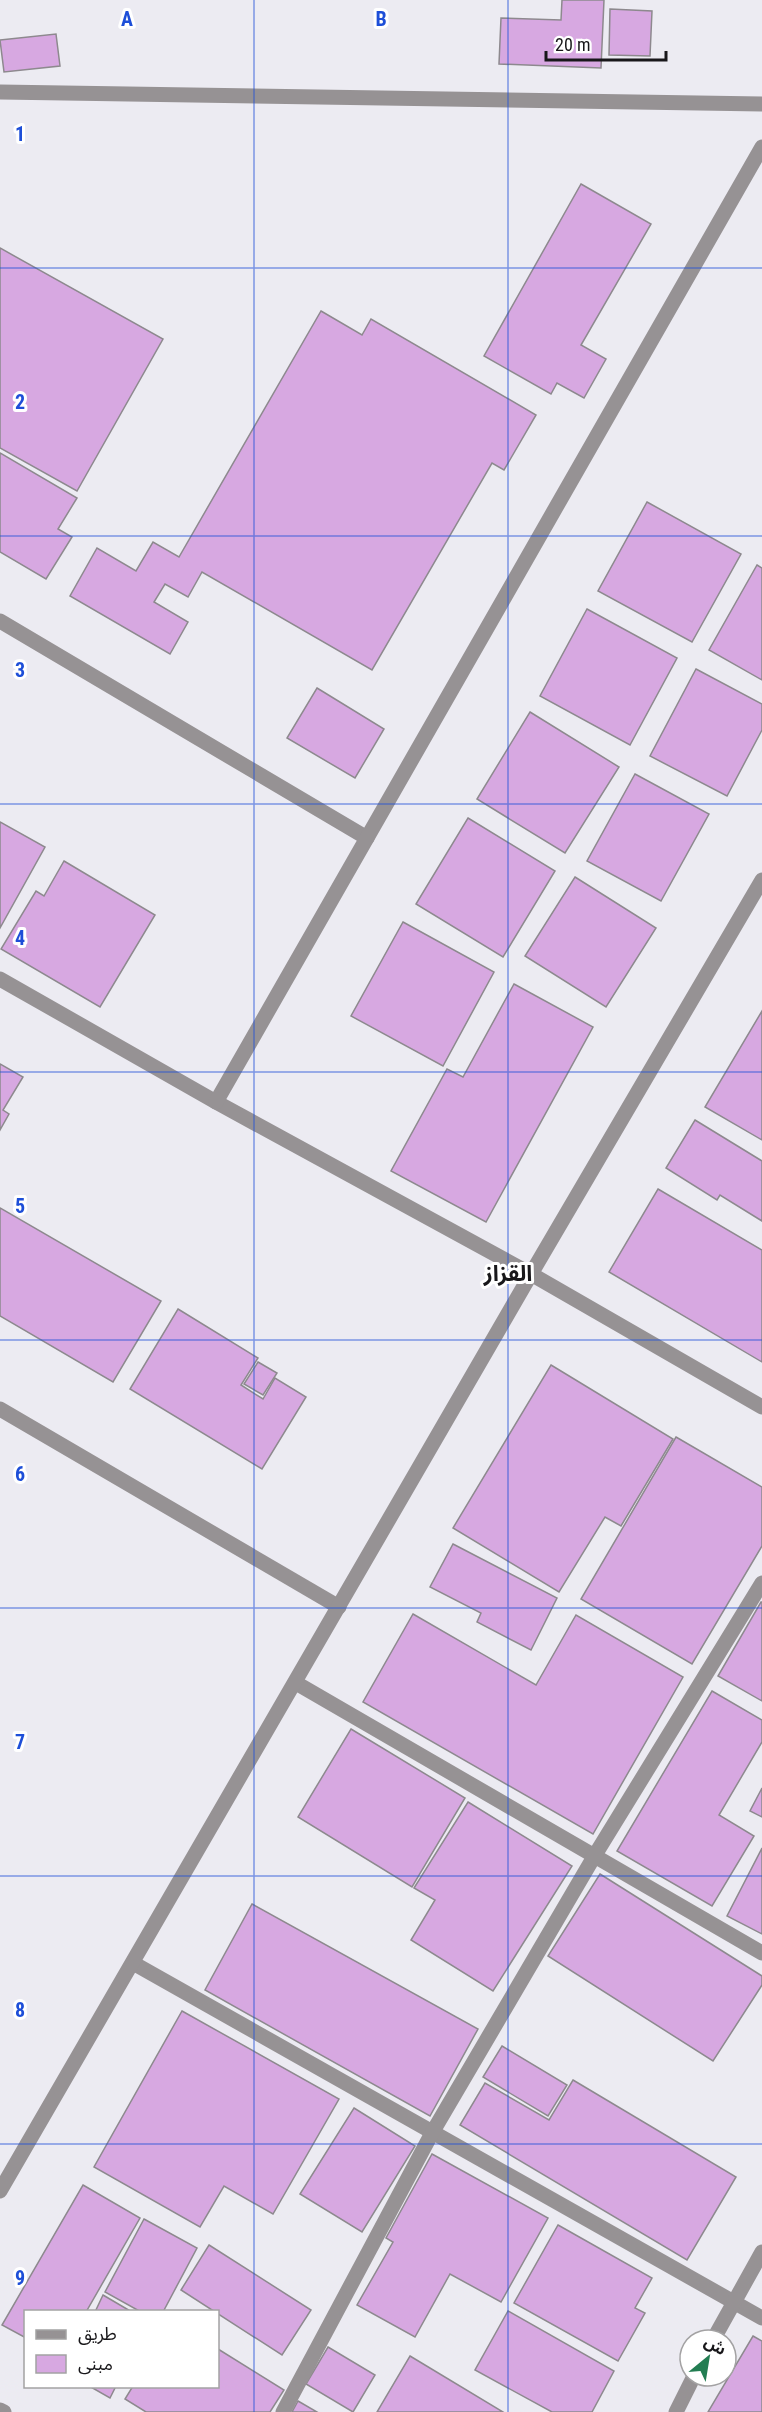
<svg xmlns="http://www.w3.org/2000/svg" width="762" height="2412" font-family="'Roboto Condensed','Noto Sans Arabic',sans-serif">
<rect width="100%" height="100%" fill="#ecebf2"/>
<g fill="#d7a8e1" stroke="#8d898e" stroke-width="1.5">
<path d="M562 0H604L601 68 499 64 501 18 561 20Z"/>
<path d="M610 9 652 11 650 56 609 55Z"/>
<path d="M56 34 60 66 4 72 0 40Z"/>
<path d="M581 184 651 224 581 345 606 359 584 398 557 383 551 394 484 356Z"/>
<path d="M0 248 163 339 77 491 0 448Z"/>
<path d="M321 311 362 335 371 319 536 415 504 470 492 463 372 670 202 572 188 597 165 584 154 602 188 622 170 654 70 596 97 548 136 571 153 542 179 557Z"/>
<path d="M0 453 77 498 58 529 72 537 46 579 0 552Z"/>
<path d="M647 502 741 554 692 642 598 591Z"/>
<path d="M757 565 762 568V680L709 650Z"/>
<path d="M587 609 677 658 630 745 540 696Z"/>
<path d="M696 669 762 704V730L727 796 650 756Z"/>
<path d="M317 688 384 729 355 778 287 738Z"/>
<path d="M530 712 619 767 565 853 477 799Z"/>
<path d="M635 774 709 814 661 901 587 861Z"/>
<path d="M468 818 555 871 503 957 416 904Z"/>
<path d="M0 822 45 847 0 928Z"/>
<path d="M64 861 155 915 100 1007 1 949 36 891 44 896Z"/>
<path d="M575 877 656 928 606 1007 525 956Z"/>
<path d="M403 922 494 972 443 1066 351 1016Z"/>
<path d="M514 984 593 1027 486 1222 391 1171 447 1069 463 1077Z"/>
<path d="M762 1011V1140L705 1107Z"/>
<path d="M0 1064 23 1077 3 1110 9 1114 0 1130Z"/>
<path d="M695 1120 762 1161V1221L720 1195 717 1200 666 1168Z"/>
<path d="M658 1189 762 1250V1362L609 1272Z"/>
<path d="M0 1208 161 1301 113 1382 0 1316Z"/>
<path d="M178 1309 258 1358 241 1385 263 1399 275 1378 306 1397 262 1469 130 1389Z"/>
<path d="M258 1362 277 1373 263 1395 244 1384Z"/>
<path d="M551 1365 673 1439 621 1526 605 1517 559 1592 453 1528Z"/>
<path d="M676 1437 762 1487V1546L692 1664 581 1599Z"/>
<path d="M453 1544 557 1598 531 1650 477 1622 481 1613 430 1587Z"/>
<path d="M761 1602H762V1701L718 1676Z"/>
<path d="M413 1614 536 1685 576 1615 683 1677 593 1834 363 1702Z"/>
<path d="M712 1691 762 1720V1742L719 1815 754 1836 712 1906 617 1851Z"/>
<path d="M351 1729 465 1798 412 1887 298 1817Z"/>
<path d="M762 1788V1817L750 1811Z"/>
<path d="M468 1802 572 1866 493 1991 411 1940 435 1900 414 1888Z"/>
<path d="M762 1848V1934L727 1916Z"/>
<path d="M600 1874 762 1976V1985L713 2061 548 1956Z"/>
<path d="M252 1904 478 2029 430 2116 205 1990Z"/>
<path d="M182 2011 339 2099 273 2214 224 2186 200 2227 94 2167Z"/>
<path d="M502 2046 567 2085 548 2116 483 2077Z"/>
<path d="M573 2080 736 2177 687 2260 460 2125 485 2083 549 2120Z"/>
<path d="M354 2108 415 2146 362 2232 300 2194Z"/>
<path d="M432 2154 548 2218 501 2302 450 2274 415 2337 357 2305 393 2242 386 2238Z"/>
<path d="M83 2185 140 2218 86 2312H26V2338L2 2325Z"/>
<path d="M144 2219 197 2248 163 2312H141L105 2292Z"/>
<path d="M558 2225 652 2278 635 2308 645 2313 618 2361 514 2303Z"/>
<path d="M209 2245 311 2310 282 2355 181 2290Z"/>
<path d="M103 2295 132 2312H95Z"/>
<path d="M508 2311 614 2371 592 2412H552L475 2370Z"/>
<path d="M753 2336 762 2341V2412H708Z"/>
<path d="M328 2347 375 2375 353 2412 306 2384Z"/>
<path d="M218 2349 284 2390 270 2412H146L125 2399 133 2386H218Z"/>
<path d="M410 2356 503 2412H377Z"/>
<path d="M89 2386H116L110 2398Z"/>
<path d="M298 2401 317 2412H292Z"/>
</g>
<g fill="none" stroke-linecap="round" stroke-linejoin="round">
<g stroke="#969294" stroke-width="15">
<path d="M0 92 762 104"/>
<path d="M0 621 367 838"/>
<path d="M0 979 216 1102 531 1274 762 1407"/>
<path d="M216 1102 762 147"/>
<path d="M0 1409 339 1607"/>
<path d="M296 1683 762 1953"/>
<path d="M133 1963 762 2318"/>
<path d="M0 2191 531 1274 762 880"/>
<path d="M713 2340 762 2252"/>
<path d="M0 2410 4 2412"/>
<path d="M283 2412 432 2133 595 1855 762 1583"/>
<path d="M676 2412 694 2376"/>
</g>
</g>
<path fill="none" stroke="#1d4ed8" stroke-width="1.5" stroke-opacity="0.55" d="M254 0V2412M508 0V2412M0 268H762M0 536H762M0 804H762M0 1072H762M0 1340H762M0 1608H762M0 1876H762M0 2144H762"/>
<g text-anchor="middle" stroke-width="6" stroke-linejoin="round" paint-order="stroke">
<g font-size="22" font-weight="bold" fill="#18171a" stroke="#fff">
<text x="508" y="1281">القزاز</text>
</g>
</g>
<g font-size="20" text-anchor="middle" font-weight="bold" fill="#1d4ed8" stroke="#fff" stroke-width="6" stroke-linejoin="round" paint-order="stroke">
<text x="127" y="26">A</text>
<text x="381" y="26">B</text>
<text x="20" y="141">1</text>
<text x="20" y="409">2</text>
<text x="20" y="677">3</text>
<text x="20" y="945">4</text>
<text x="20" y="1213">5</text>
<text x="20" y="1481">6</text>
<text x="20" y="1749">7</text>
<text x="20" y="2017">8</text>
<text x="20" y="2285">9</text>
</g>
<rect x="24" y="2310" width="195" height="78" fill="#ffffff" stroke="#a3a2a3" stroke-width="1.5"/>
<rect x="36" y="2330" width="30" height="9" fill="#969294" stroke="#a3a2a3" stroke-width="1.5"/>
<text x="78" y="2340" font-size="18" fill="#18171a">طريق</text>
<rect x="36" y="2355" width="30" height="18" fill="#d7a8e1" stroke="#a3a2a3" stroke-width="1.5"/>
<text x="78" y="2370" font-size="18" fill="#18171a">مبنى</text>
<g transform="translate(708 2358) rotate(30)"><circle r="28" fill="#ffffff" stroke="#a3a2a3" stroke-width="1.5"/>
<path d="M0-4.5L10 22L0 15L-10 22Z" fill="#237d52"/>
<text y="-9" font-size="16" font-weight="bold" text-anchor="middle" fill="#18171a">ش</text>
</g>
<path d="M546 51v9h120v-9" fill="none" stroke="#18171a" stroke-width="3"/>
<text x="555" y="51" font-size="18" fill="#18171a" stroke="#ffffff" stroke-width="4.5" paint-order="stroke">20 m</text>
</svg>
